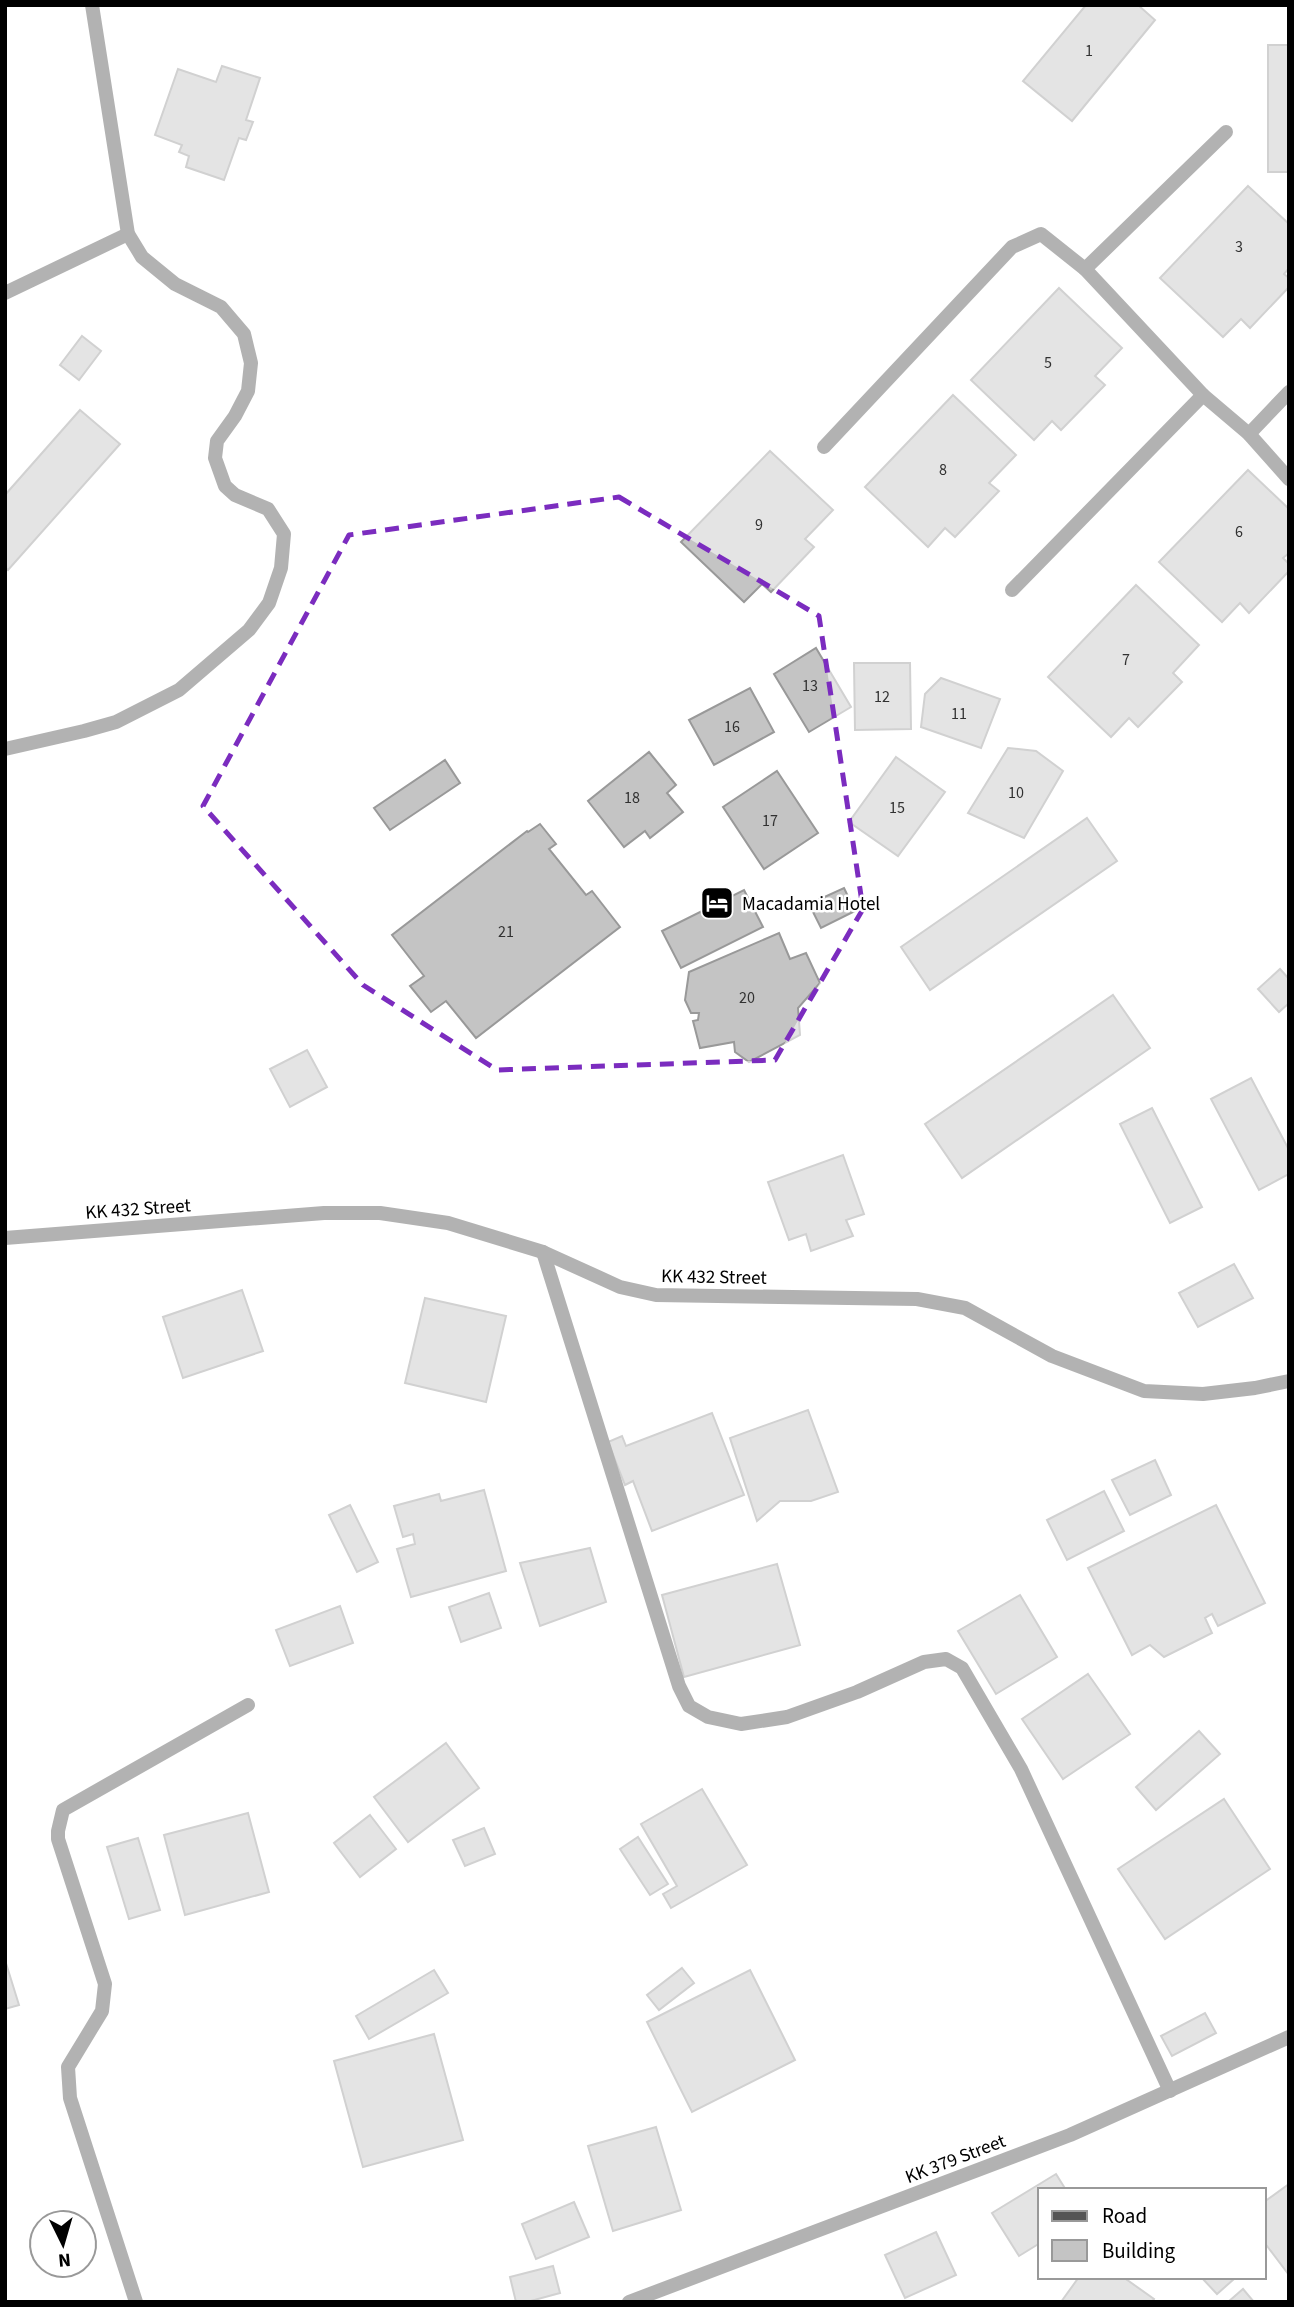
<svg xmlns="http://www.w3.org/2000/svg" width="1294" height="2307" font-family="'Source Sans 3',sans-serif">
<rect width="100%" height="100%" fill="#fff"/>
<g fill="#c4c4c4" stroke="#999" stroke-width="2">
<path d="M1086 5H1138L1155 20 1072 121 1023 81Z"/>
<rect x="1268" y="45" width="21" height="127"/>
<path d="M222 66 260 78 246 120 253 122 246 140 239 138 224 180 186 167 189 156 179 152 182 145 155 135 178 69 216 82Z"/>
<path d="M1248 186 1289 224V268L1284 274 1289 278V287L1250 328 1241 319 1223 337 1160 278Z"/>
<path d="M1059 288 1122 348 1095 376 1105 385 1061 430 1052 421 1034 440 971 380Z"/>
<path d="M82 336 101 351 79 380 60 365Z"/>
<path d="M953 395 1016 455 989 483 999 491 955 537 945 528 928 547 865 487Z"/>
<path d="M80 410 120 444 8 570 5 567V495Z"/>
<path d="M770 451 833 510 805 539 814 547 771 592 762 584 744 602 681 542Z"/>
<path d="M1248 470 1289 509V553L1283 558 1289 564V571L1249 613 1240 603 1222 622 1159 562Z"/>
<path d="M1136 585 1199 645 1173 673 1182 682 1138 727 1129 718 1111 737 1048 677Z"/>
<path d="M816 648 851 707 809 732 774 674Z"/>
<path d="M854 663H910L911 729 855 730Z"/>
<path d="M941 678 1000 699 981 748 921 727 925 694Z"/>
<path d="M750 688 774 732 714 765 689 720Z"/>
<path d="M1008 748 1036 751 1063 771 1024 838 968 813Z"/>
<path d="M649 752 676 785 667 793 683 812 650 838 645 831 624 847 588 801Z"/>
<path d="M896 757 945 792 898 856 849 822Z"/>
<path d="M445 760 460 783 390 830 374 808Z"/>
<path d="M777 771 818 833 764 869 723 807Z"/>
<path d="M1087 818 1117 861 930 990 901 947Z"/>
<path d="M540 824 556 844 549 849 586 895 592 891 620 927 476 1038 446 1001 431 1012 410 986 424 976 392 935 527 831 528 832Z"/>
<path d="M844 888 855 911 821 928 809 904Z"/>
<path d="M744 890 763 927 681 968 662 931Z"/>
<path d="M779 933 790 959 806 953 820 983 798 1008 800 1035 749 1062 735 1052 734 1042 700 1048 693 1021 698 1020 699 1013H691L685 1000 689 972Z"/>
<path d="M1280 969 1289 979V1003L1279 1012 1258 989Z"/>
<path d="M1113 995 1150 1048 962 1178 925 1124Z"/>
<path d="M307 1050 327 1087 290 1107 270 1069Z"/>
<path d="M1251 1078 1289 1150V1174L1259 1190 1211 1099Z"/>
<path d="M1152 1108 1202 1207 1170 1223 1120 1124Z"/>
<path d="M843 1155 864 1214 846 1220 853 1236 811 1251 806 1234 789 1240 768 1182Z"/>
<path d="M1234 1264 1253 1298 1198 1327 1179 1293Z"/>
<path d="M242 1290 263 1351 183 1378 163 1317Z"/>
<path d="M425 1298 506 1316 486 1402 405 1383Z"/>
<path d="M808 1410 838 1492 811 1501H780L757 1521 730 1438Z"/>
<path d="M712 1413 744 1495 652 1531 633 1481 625 1485 608 1442 622 1436 626 1446Z"/>
<path d="M1155 1460 1171 1495 1130 1515 1112 1480Z"/>
<path d="M484 1490 506 1571 411 1597 397 1549 415 1544 413 1534 403 1537 394 1506 439 1494 441 1501Z"/>
<path d="M1104 1491 1124 1531 1067 1560 1047 1520Z"/>
<path d="M350 1505 378 1562 357 1572 329 1515Z"/>
<path d="M1216 1505 1265 1603 1218 1626 1212 1614 1205 1618 1212 1633 1164 1657 1150 1645 1132 1655 1088 1568Z"/>
<path d="M590 1548 606 1602 540 1626 520 1563Z"/>
<path d="M777 1564 800 1645 684 1677 662 1595Z"/>
<path d="M489 1593 501 1628 461 1642 449 1607Z"/>
<path d="M1020 1595 1057 1657 996 1694 958 1631Z"/>
<path d="M340 1606 353 1643 290 1666 276 1630Z"/>
<path d="M1088 1674 1130 1734 1063 1779 1022 1719Z"/>
<path d="M1199 1731 1220 1754 1156 1810 1136 1787Z"/>
<path d="M446 1743 479 1788 408 1842 374 1797Z"/>
<path d="M702 1789 747 1865 671 1908 663 1894 677 1886 641 1824Z"/>
<path d="M1224 1799 1270 1869 1165 1939 1118 1869Z"/>
<path d="M248 1813 269 1892 185 1915 164 1835Z"/>
<path d="M370 1815 396 1849 360 1877 334 1843Z"/>
<path d="M484 1828 495 1854 465 1866 453 1840Z"/>
<path d="M638 1837 668 1884 650 1895 620 1849Z"/>
<path d="M138 1838 160 1910 129 1919 107 1847Z"/>
<path d="M5 1960 19 2005 5 2009Z"/>
<path d="M682 1968 694 1983 659 2010 647 1995Z"/>
<path d="M434 1970 448 1993 369 2039 356 2016Z"/>
<path d="M750 1970 795 2060 692 2112 647 2022Z"/>
<path d="M1205 2013 1216 2033 1172 2056 1161 2036Z"/>
<path d="M434 2034 463 2140 363 2167 334 2061Z"/>
<path d="M656 2127 681 2210 613 2231 588 2146Z"/>
<path d="M1056 2174 1066 2190H1040V2243L1019 2256 992 2213Z"/>
<path d="M1289 2184V2275L1264 2242V2202Z"/>
<path d="M574 2202 589 2237 536 2259 522 2224Z"/>
<path d="M936 2232 956 2275 905 2298 885 2255Z"/>
<path d="M553 2266 560 2293 527 2302H516L510 2277Z"/>
<path d="M1079 2277H1123L1154 2299 1152 2302H1061Z"/>
<path d="M1201 2277H1233L1234 2279 1217 2294Z"/>
<path d="M1243 2289 1254 2302H1228Z"/>
</g>
<g fill="none" stroke-linecap="round" stroke-linejoin="round">
<g stroke="#555" stroke-width="14">
<path d="M1085 269 1226 132"/>
<path d="M5 293 128 234"/>
<path d="M1249 434 1289 392"/>
<path d="M824 447 1012 247 1041 234 1085 269 1203 395 1249 434 1289 479"/>
<path d="M1012 590 1203 395"/>
</g>
<g stroke="#555" stroke-width="14">
<path d="M5 749 84 731 116 722 179 690 249 630 269 603 281 568 284 534 268 509 235 495 225 486 215 458 217 441 235 416 248 391 251 363 244 334 221 307 175 284 142 257 128 234 92 5"/>
<path d="M5 1238 324 1213H380L448 1223 543 1252 620 1287 656 1295 917 1299 965 1308 1052 1356 1144 1391 1203 1394 1255 1388 1289 1381"/>
<path d="M543 1252 679 1686 689 1706 708 1717 741 1724 787 1717 857 1692 924 1662 946 1659 962 1668 1021 1769 1170 2091"/>
<path d="M136 2302 70 2098 68 2067 102 2011 105 1984 58 1839V1831L63 1810 248 1705"/>
<path d="M629 2302 1070 2135 1289 2037"/>
</g>
</g>
<path d="M0 0H1294V2307H0ZM619 497 819 616 863 909 775 1060 497 1070 363 985 203 806 349 535Z" fill="#fff" fill-opacity=".55" fill-rule="evenodd"/>
<path fill="none" stroke="#7b2cbf" stroke-width="5" stroke-dasharray="14 9" stroke-linejoin="round" d="M619 497 819 616 863 909 775 1060 497 1070 363 985 203 806 349 535Z"/>
<defs>
<symbol id="hotel-square" viewBox="-11 -11 22 22"><rect x="-9" y="-9" width="18" height="18" rx="4" fill="#000" stroke="#fff"/><path d="M-6-4.5h1.5V1H6V5H4.5V3h-9V5H-6ZM-4 0a1.8 1.8 0 1 1 3.6 0ZM.5 0V-2.5h3Q6-2.5 6 0Z" fill="#fff"/></symbol>
</defs>
<g fill-rule="evenodd">
<use href="#hotel-square" x="698" y="884" width="38" height="38"/>
</g>
<g text-anchor="middle" stroke-width="5" stroke-linejoin="round" paint-order="stroke">
<g font-size="16" fill="#313131">
<text x="1089" y="56">1</text>
<text x="1239" y="252">3</text>
<text x="1048" y="368">5</text>
<text x="943" y="475">8</text>
<text x="759" y="530">9</text>
<text x="1239" y="537">6</text>
<text x="1126" y="665">7</text>
<text x="810" y="691">13</text>
<text x="882" y="702">12</text>
<text x="959" y="719">11</text>
<text x="732" y="732">16</text>
<text x="1016" y="798">10</text>
<text x="632" y="803">18</text>
<text x="897" y="813">15</text>
<text x="770" y="826">17</text>
<text x="506" y="937">21</text>
<text x="747" y="1003">20</text>
</g>
<g font-size="19" fill="#000" stroke="#fff" text-anchor="start">
<text x="742" y="910">Macadamia Hotel</text>
</g>
<g font-size="19" fill="#000" stroke="#fff">
<text transform="translate(138 1208) rotate(-4)" y="7">KK 432 Street</text>
<text transform="translate(714 1276) rotate(1)" y="7">KK 432 Street</text>
<text transform="translate(955 2158) rotate(-21)" y="7">KK 379 Street</text>
</g>
</g>
<rect width="1294" height="2307" fill="none" stroke="#000000" stroke-width="14"/>
<rect x="1038" y="2188" width="228" height="91" fill="#ffffff" stroke="#999999" stroke-width="2"/>
<rect x="1052" y="2211" width="35" height="10" fill="#555555" stroke="#999999" stroke-width="2"/>
<text x="1102" y="2223" font-size="21" fill="#000000">Road</text>
<rect x="1052" y="2240" width="35" height="21" fill="#c4c4c4" stroke="#999999" stroke-width="2"/>
<text x="1102" y="2258" font-size="21" fill="#000000">Building</text>
<g transform="translate(63 2244) rotate(175)"><circle r="33" fill="#ffffff" stroke="#999999" stroke-width="2"/>
<path d="M0-5L12 26L0 18L-12 26Z" fill="#000000"/>
<text y="-10" font-size="19" font-weight="bold" text-anchor="middle" fill="#000000">N</text>
</g>
</svg>
